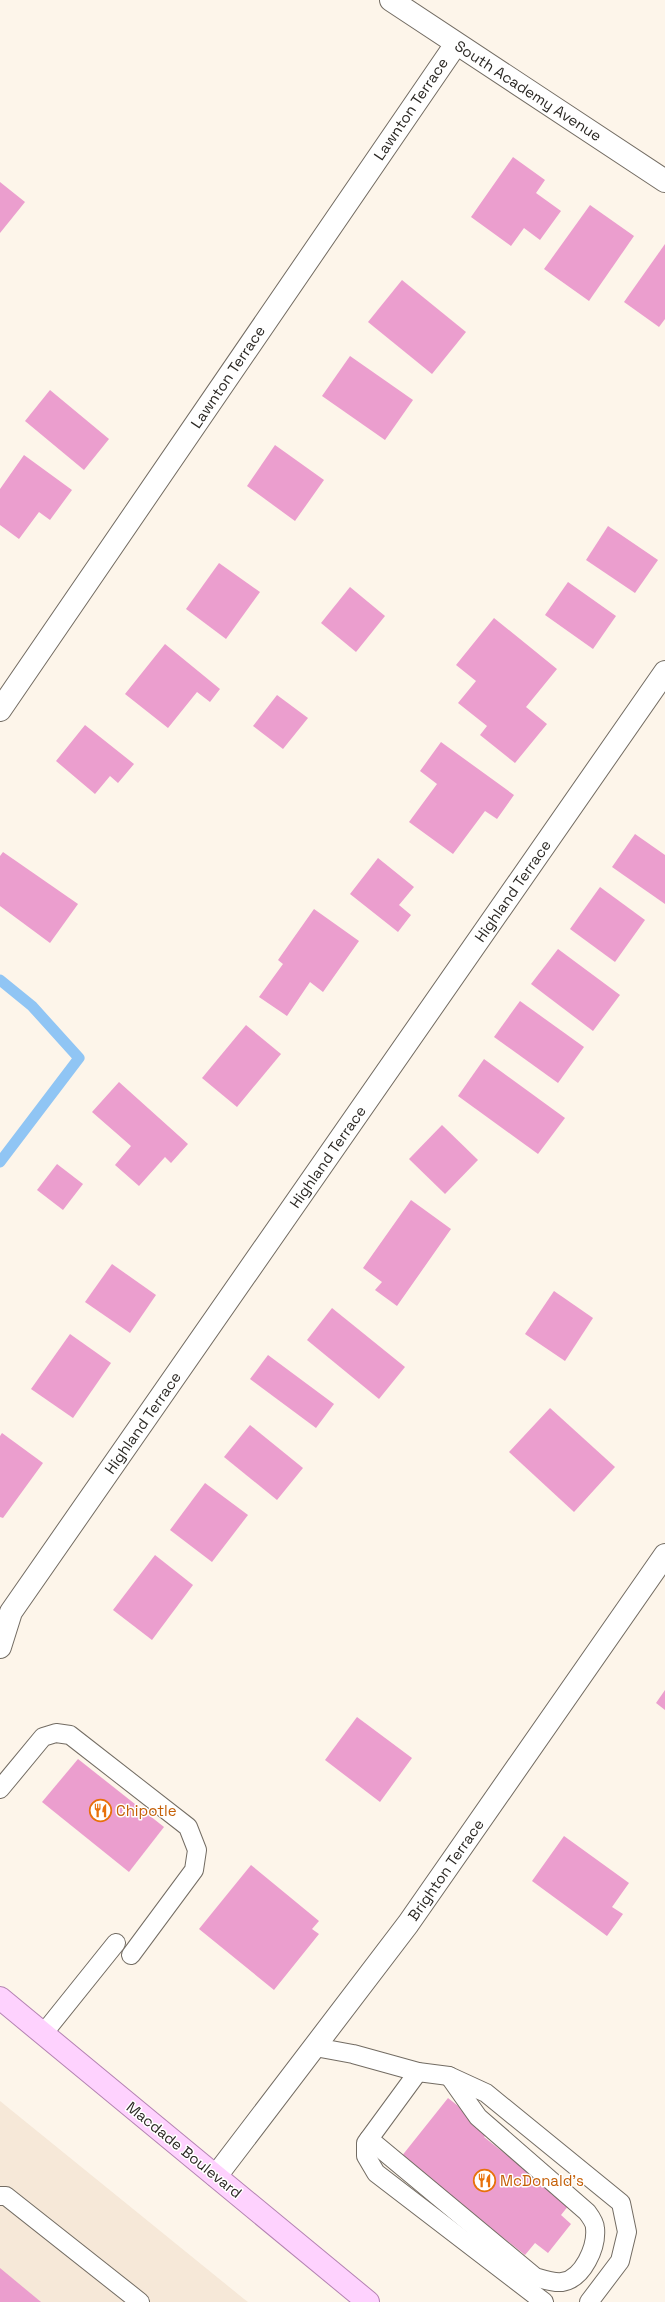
<svg xmlns="http://www.w3.org/2000/svg" width="665" height="2302" font-family="'Space Grotesk',sans-serif">
<rect width="100%" height="100%" fill="#fdf5ea"/>
<path fill="#f6e8d8" d="M0 2101 244 2299 248 2302H0Z"/>
<g fill="none" stroke-linecap="round" stroke-linejoin="round">
<path stroke="#90c5f4" stroke-width="11" d="M0 980 32 1006 79 1058 0 1162"/>
</g>
<g fill="#eb9ece">
<path d="M513 157 545 180 536 193 561 211 540 240 524 228 511 246 471 217Z"/>
<path d="M0 182 25 202 0 233Z"/>
<path d="M590 205 634 236 589 301 544 269Z"/>
<path d="M665 244V319L659 327 624 302Z"/>
<path d="M402 280 466 332 432 374 368 322Z"/>
<path d="M350 356 413 400 385 440 322 396Z"/>
<path d="M50 390 109 439 84 470 25 421Z"/>
<path d="M275 445 324 480 295 521 247 486Z"/>
<path d="M24 455 72 490 50 520 39 512 19 539 0 525V489Z"/>
<path d="M608 526 658 560 635 593 586 560Z"/>
<path d="M219 563 260 592 226 639 186 609Z"/>
<path d="M568 582 616 616 593 649 545 615Z"/>
<path d="M350 587 385 616 356 652 321 623Z"/>
<path d="M494 618 557 669 526 707 547 724 515 763 480 735 487 726 458 703 476 681 456 665Z"/>
<path d="M165 644 220 689 210 702 197 692 168 728 125 694Z"/>
<path d="M277 695 308 718 283 749 253 726Z"/>
<path d="M85 725 134 764 118 783 110 776 95 794 56 761Z"/>
<path d="M441 742 514 795 497 819 485 811 453 854 409 822 437 784 420 771Z"/>
<path d="M635 834 665 855V904L612 867Z"/>
<path d="M3 852 78 904 50 943 0 906V856Z"/>
<path d="M378 858 414 887 399 905 411 915 398 932 350 894Z"/>
<path d="M600 887 645 920 615 962 570 929Z"/>
<path d="M314 909 359 941 323 992 310 982 287 1016 259 997 283 964 278 960Z"/>
<path d="M558 949 620 995 593 1031 531 984Z"/>
<path d="M520 1001 584 1047 558 1083 494 1037Z"/>
<path d="M246 1025 281 1054 237 1107 202 1078Z"/>
<path d="M484 1059 565 1118 538 1154 458 1096Z"/>
<path d="M119 1082 188 1144 171 1163 165 1157 139 1186 115 1165 131 1146 92 1112Z"/>
<path d="M442 1125 478 1160 445 1194 409 1159Z"/>
<path d="M57 1164 83 1184 63 1210 37 1190Z"/>
<path d="M411 1200 451 1229 397 1306 375 1290 382 1282 363 1268Z"/>
<path d="M112 1264 156 1295 130 1333 85 1302Z"/>
<path d="M554 1291 593 1318 565 1361 525 1334Z"/>
<path d="M332 1308 405 1367 379 1399 307 1340Z"/>
<path d="M70 1334 111 1363 73 1418 31 1389Z"/>
<path d="M268 1355 334 1404 316 1428 250 1379Z"/>
<path d="M550 1408 615 1467 574 1512 509 1452Z"/>
<path d="M250 1425 303 1468 277 1500 224 1457Z"/>
<path d="M2 1433 43 1463 3 1518 0 1517V1436Z"/>
<path d="M205 1483 248 1515 212 1562 170 1530Z"/>
<path d="M155 1555 193 1585 152 1640 113 1610Z"/>
<path d="M665 1690V1710L656 1703Z"/>
<path d="M357 1717 412 1758 380 1802 325 1760Z"/>
<path d="M78 1759 164 1827 129 1872 42 1802Z"/>
<path d="M564 1836 629 1883 612 1907 623 1914 607 1936 532 1881Z"/>
<path d="M251 1865 319 1921 312 1929 319 1934 274 1990 199 1929Z"/>
<path d="M448 2098 490 2131 484 2137 569 2205 561 2215 571 2224 548 2253 535 2243 525 2255 401 2157Z"/>
<path d="M0 2268 41 2302H0Z"/>
</g>
<g fill="none" stroke-linecap="round" stroke-linejoin="round">
<defs>
<g id="lane">
<path d="M0 1789 43 1737 56 1733 70 1735 188 1827 197 1850 194 1870 131 1955"/>
<path d="M43 2034 116 1943"/>
<path d="M315 2047 353 2054 418 2072 449 2076 486 2093 621 2203 627 2232 620 2261 589 2302"/>
<path d="M418 2072 366 2143V2156L376 2173 544 2302"/>
<path d="M369 2139 535 2277C542 2279 554 2283 562 2282 583 2279 597 2247 595 2228 595 2223 590 2216 587 2212L478 2117 449 2076"/>
<path d="M0 2196H6L140 2302"/>
</g>
<g id="street">
<path d="M391 0 665 181"/>
<path d="M0 710 456 44"/>
<path d="M0 1647 11 1612 665 672"/>
<path d="M216 2176 408 1924 665 1555"/>
</g>
<path id="primary" d="M0 1998 368 2302"/>
</defs>
<use href="#lane" stroke="#736c63" stroke-width="20"/>
<use href="#street" stroke="#736c63" stroke-width="24"/>
<use href="#primary" stroke="#b483b2" stroke-width="24"/>
<use href="#lane" stroke="#fff" stroke-width="18"/>
<use href="#street" stroke="#fff" stroke-width="22"/>
<use href="#primary" stroke="#fed2fe" stroke-width="22"/>
</g>
<defs>
<symbol id="restaurant-ring" viewBox="-11 -11 22 22"><circle r="9.5" fill="#fff" stroke="#e8710a" stroke-width="1.5"/><path d="M-5-6h1v4h1v-4h1v4h1v-4h1v5L-1.5 .5V6h-2V.5L-5-1ZM5-6V6H3V1.5H1.5Q1.5-4 5-6Z" fill="#e8710a"/></symbol>
</defs>
<g fill-rule="evenodd">
<use href="#restaurant-ring" x="88" y="1798" width="25" height="25"/>
<use href="#restaurant-ring" x="472" y="2168" width="25" height="25"/>
</g>
<g text-anchor="middle" stroke-width="3" stroke-linejoin="round" paint-order="stroke">
<g font-size="15" fill="#2c2925" stroke="#fff">
<text transform="translate(528 91) rotate(33)" y="5">South Academy Avenue</text>
<text transform="translate(411 109) rotate(-56)" y="5">Lawnton Terrace</text>
<text transform="translate(228 377) rotate(-56)" y="5">Lawnton Terrace</text>
<text transform="translate(513 891) rotate(-55)" y="5">Highland Terrace</text>
<text transform="translate(328 1157) rotate(-55)" y="5">Highland Terrace</text>
<text transform="translate(143 1423) rotate(-55)" y="5">Highland Terrace</text>
<text transform="translate(446 1870) rotate(-55)" y="5">Brighton Terrace</text>
<text transform="translate(184 2150) rotate(39)" y="5">Macdade Boulevard</text>
</g>
<g font-size="15" fill="#c56008" stroke="#fff" text-anchor="start">
<text x="116" y="1816">Chipotle</text>
<text x="500" y="2186">McDonald's</text>
</g>
</g>
</svg>
